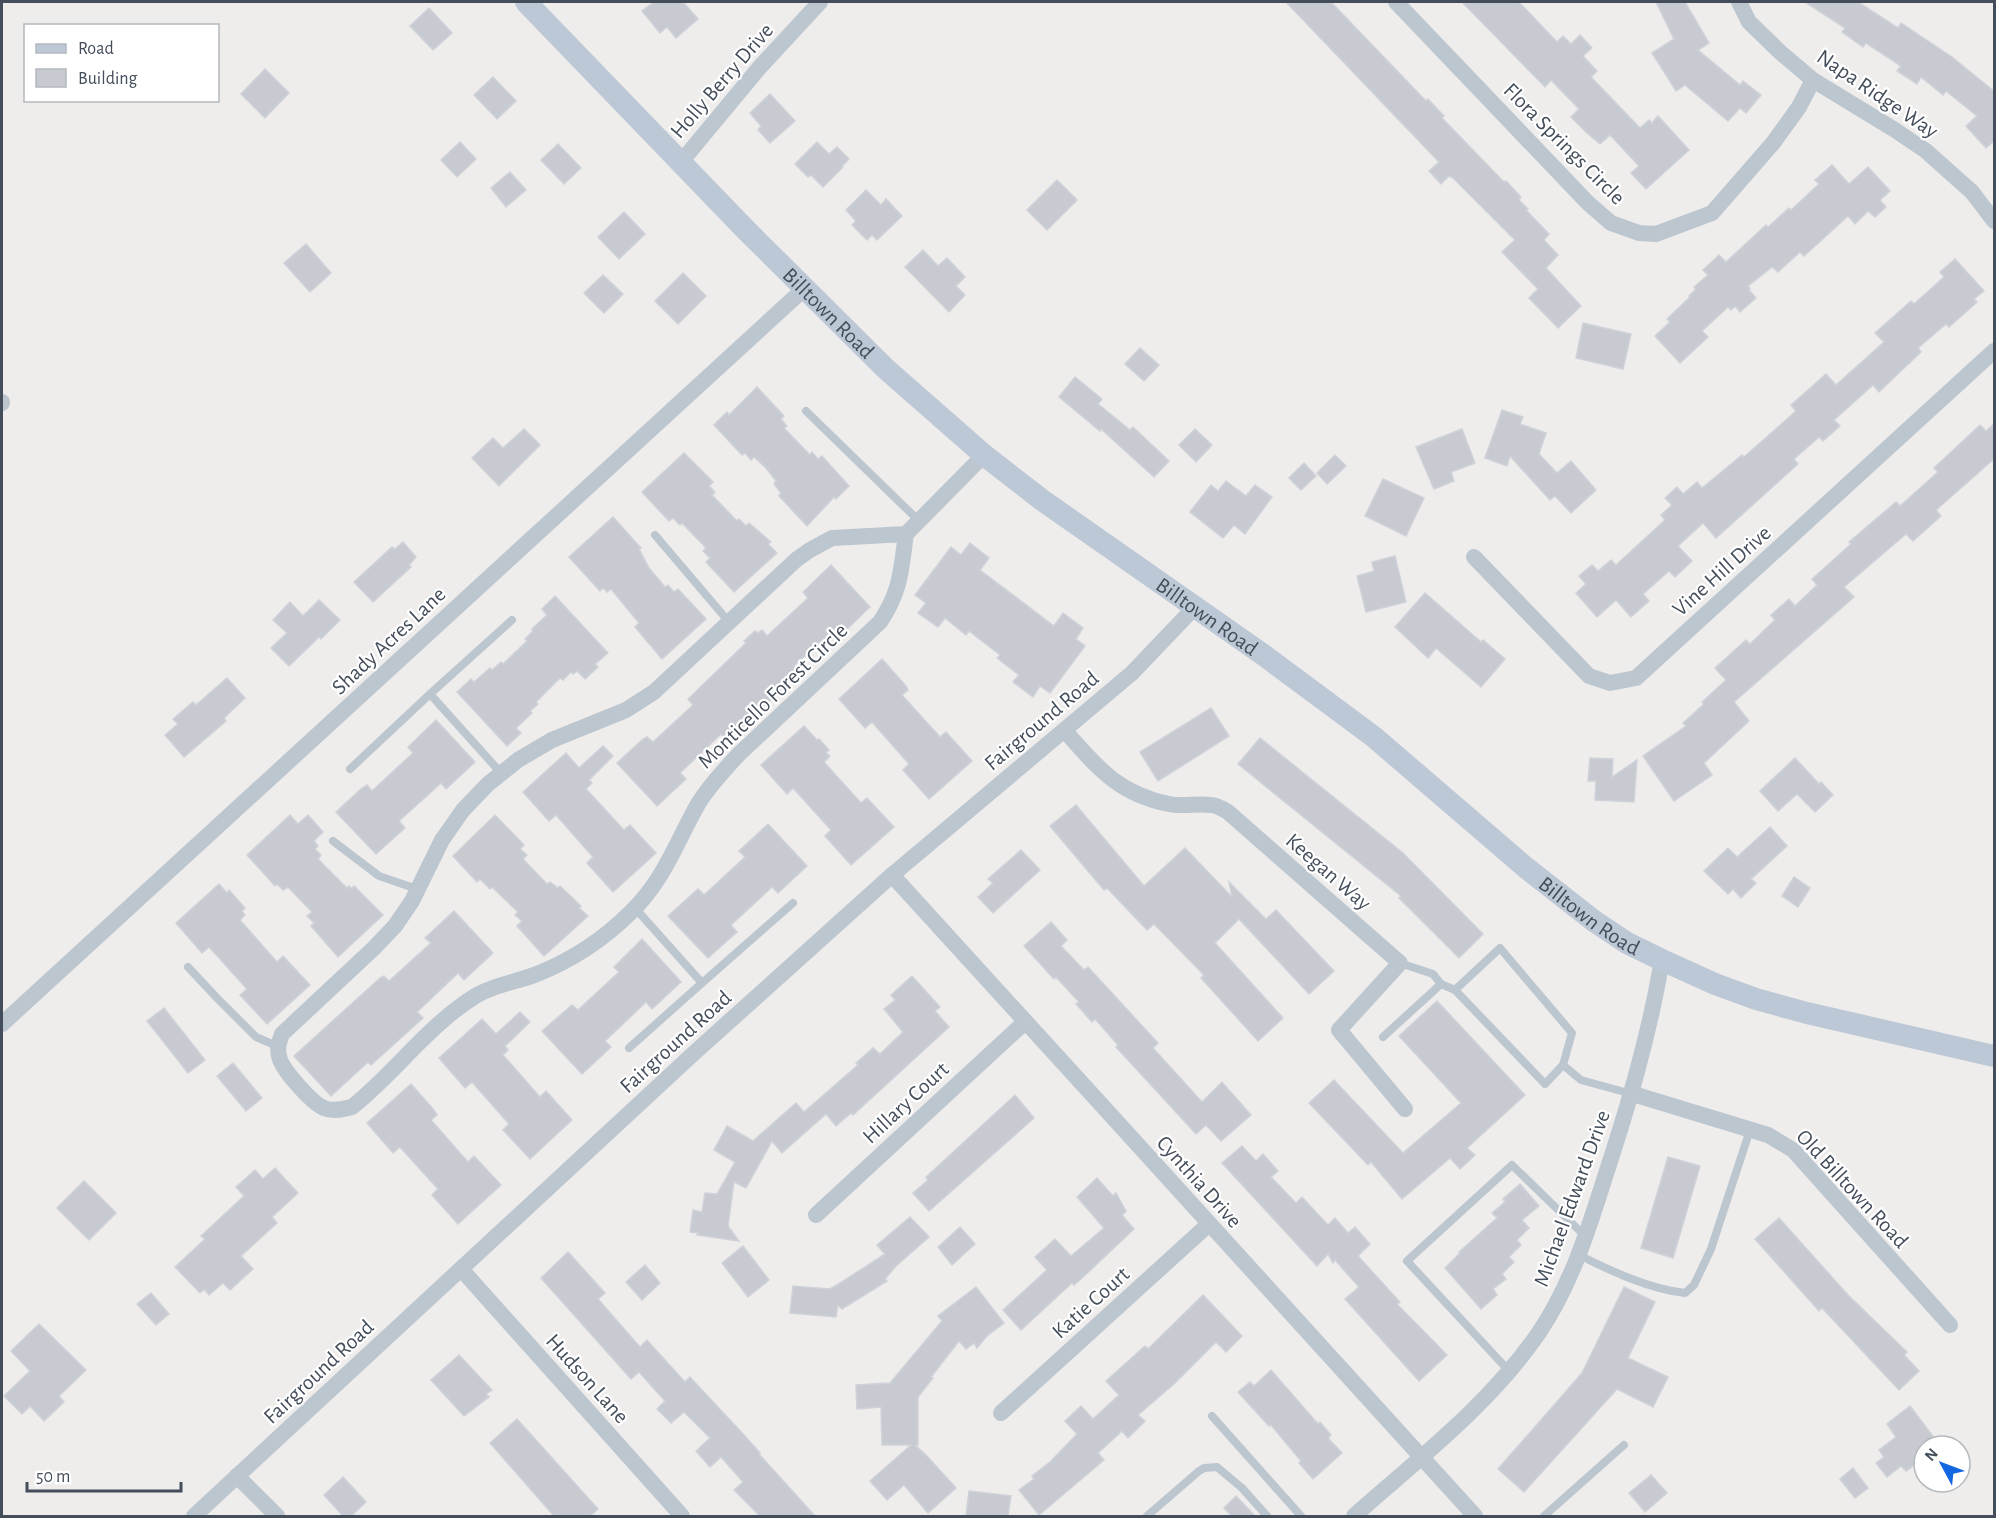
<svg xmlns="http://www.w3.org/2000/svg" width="1996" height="1518" font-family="'Alegreya Sans',sans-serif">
<rect width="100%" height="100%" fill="#efecec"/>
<g fill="#c8cad2" stroke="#cfd2d8" stroke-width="1.5">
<path d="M654 2H683L698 19 676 38 667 27 660 33 642 11Z"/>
<path d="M1286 2H1331L1426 101 1428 99 1444 116 1442 118 1504 182 1506 181 1521 197 1519 200 1528 209 1526 210 1549 234 1544 240 1558 255 1546 268 1581 306 1558 328 1529 298 1538 289 1502 252 1515 240 1453 178 1449 176 1441 184 1429 171 1439 162Z"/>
<path d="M1462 2H1519L1557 42 1563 36 1571 44 1580 35 1592 48 1583 56 1597 71 1591 77 1640 128 1649 120 1652 123 1658 116 1689 150 1646 189 1631 173 1639 166 1610 135 1600 144 1586 132 1571 117 1579 109 1551 80 1545 87Z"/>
<path d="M1656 2H1685L1709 43 1698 50 1740 85 1743 81 1761 95 1746 113 1740 108 1728 121 1685 85 1676 91 1652 53 1674 39Z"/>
<path d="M1805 2H1858L1898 28 1901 23 1952 57 1995 92V140L1986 148 1966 126 1977 116 1946 91 1943 95 1921 77 1917 84 1897 71 1901 66 1866 43 1863 47 1842 32 1845 28Z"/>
<path d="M429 8 452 33 433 50 410 26Z"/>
<path d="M265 69 289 93 265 118 241 94Z"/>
<path d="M493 77 516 101 497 119 474 95Z"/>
<path d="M770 94 795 121 770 143 758 130 761 126 750 113Z"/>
<path d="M460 142 476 159 457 177 441 160Z"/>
<path d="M817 142 829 154 837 147 849 159 842 166 843 167 823 187 811 175 808 177 795 164Z"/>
<path d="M558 144 581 168 564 184 541 160Z"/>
<path d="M1832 165 1849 184 1868 167 1890 191 1880 200 1886 207 1875 217 1868 211 1855 224 1848 216 1804 256 1800 252 1778 272 1772 267 1748 286 1750 289 1749 290 1756 298 1740 312 1735 306 1731 310 1728 307 1702 331 1708 337 1680 363 1655 336 1670 322 1667 319 1690 297 1689 296 1696 289 1694 287 1708 275 1703 270 1719 255 1726 262 1766 225 1768 227 1789 208 1791 210 1819 184 1815 180Z"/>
<path d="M510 172 526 190 506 207 491 188Z"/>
<path d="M1057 180 1077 200 1047 230 1027 210Z"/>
<path d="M866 190 881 205 886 199 902 216 877 240 872 235 867 240 852 225 856 221 846 210Z"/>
<path d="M624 212 645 234 619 259 598 237Z"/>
<path d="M306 244 331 273 310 292 284 263Z"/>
<path d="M923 250 938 266 947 258 965 277 956 286 965 295 949 312 905 267Z"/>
<path d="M1955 259 1984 291 1974 299 1977 302 1949 327 1946 324 1918 348 1921 352 1879 392 1873 385 1834 420 1840 426 1823 441 1819 437 1794 459 1798 464 1716 538 1703 523 1678 546 1692 561 1675 577 1669 571 1643 594 1649 601 1631 617 1616 600 1597 617 1576 593 1586 584 1579 576 1592 565 1598 571 1611 560 1616 565 1665 520 1661 515 1672 505 1665 498 1677 487 1683 494 1697 482 1702 488 1742 455 1744 457 1796 411 1791 405 1826 374 1836 385 1884 342 1875 333 1911 301 1914 304 1944 277 1940 272Z"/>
<path d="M683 273 706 296 678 324 655 301Z"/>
<path d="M603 275 623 294 604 313 584 293Z"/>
<path d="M1583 323 1631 334 1623 369 1576 358Z"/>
<path d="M1140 348 1159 365 1144 381 1125 364Z"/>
<path d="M1075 377 1102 399 1098 404 1130 430 1133 427 1169 461 1154 477 1101 429 1100 431 1059 397Z"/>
<path d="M757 387 784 416 781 419 787 426 784 428 810 455 812 452 818 459 822 456 849 486 836 499 834 497 807 526 779 496 781 493 774 484 776 481 766 468 754 457 751 460 745 453 742 455 714 425 727 412 729 415Z"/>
<path d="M1502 410 1523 417 1520 424 1546 433 1539 454 1557 473 1571 461 1596 490 1571 513 1555 496 1550 500 1510 456 1507 466 1485 458Z"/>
<path d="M1995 423V458L1936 510 1941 516 1913 541 1906 534 1844 587 1854 597 1734 702 1749 721 1704 763 1712 775 1674 801 1643 756 1686 726 1683 723 1704 704 1702 702 1726 680 1715 668 1746 640 1750 644 1775 620 1771 615 1789 599 1795 606 1817 585 1812 579 1851 544 1849 542 1896 502 1900 506 1938 472 1934 468 1980 425 1986 431Z"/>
<path d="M524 429 540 445 499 486 472 458 493 438 503 448Z"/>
<path d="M1195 429 1212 445 1196 462 1179 445Z"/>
<path d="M1462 429 1475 463 1451 472 1454 481 1434 489 1416 447Z"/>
<path d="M684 453 713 482 709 486 715 492 712 495 737 521 739 519 746 526 749 523 771 542 768 544 777 553 734 592 706 562 710 558 703 551 706 548 682 523 680 525 673 518 669 521 642 492Z"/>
<path d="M1335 455 1346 466 1327 484 1317 473Z"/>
<path d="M1304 463 1316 476 1301 490 1289 478Z"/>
<path d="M1383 479 1424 498 1406 536 1365 516Z"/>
<path d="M1226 481 1246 496 1255 485 1272 497 1245 534 1234 525 1223 538 1190 512 1211 485 1218 491Z"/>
<path d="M613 517 641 548 639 549 649 568 665 587 668 585 674 592 678 589 706 619 662 659 635 627 639 623 611 589 607 592 603 588 600 591 569 557Z"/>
<path d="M403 542 416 557 409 565 411 567 373 602 354 582 392 547 395 549Z"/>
<path d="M970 543 989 558 980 570 1054 626 1063 613 1083 628 1076 639 1085 646 1050 693 1040 686 1033 697 1013 682 1019 675 997 658 1000 655 969 631 966 635 945 618 938 627 918 613 926 603 915 595 951 547 961 555Z"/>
<path d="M1395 556 1406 602 1366 612 1357 576 1374 571 1372 562Z"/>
<path d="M831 565 870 607 842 634 836 628 794 666 800 673 731 737 727 741 721 734 680 773 686 779 657 806 617 763 643 739 647 737 653 742 693 705 688 699 746 643 744 641 755 631 758 633 762 630 767 636 808 598 803 592Z"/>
<path d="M1425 593 1481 642 1483 640 1505 659 1481 687 1436 648 1428 658 1395 627Z"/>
<path d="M555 596 608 653 595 664 598 667 585 679 577 671 573 674 571 672 563 680 560 678 536 702 538 704 530 711 532 713 516 728 521 733 507 746 457 692 471 679 474 682 490 668 492 670 501 662 503 664 527 641 525 639 533 631 532 629 547 615 542 609Z"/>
<path d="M319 600 340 620 321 639 319 637 289 666 271 648 287 633 273 620 290 602 303 616Z"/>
<path d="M882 659 906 686 908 690 902 695 940 737 946 732 972 761 929 799 903 770 909 764 872 722 865 728 839 699Z"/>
<path d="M227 678 245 698 224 718 226 721 184 757 165 735 178 724 173 719 193 702 196 705Z"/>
<path d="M1211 708 1229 736 1158 781 1140 752Z"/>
<path d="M436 720 475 762 446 789 441 783 399 821 405 828 376 854 336 812 362 788 367 785 372 791 413 753 408 747Z"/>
<path d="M804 726 817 740 819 739 829 750 826 753 830 756 824 762 861 803 867 798 894 827 851 865 825 836 831 830 793 788 787 794 761 765Z"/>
<path d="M1260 738 1403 853 1483 934 1459 958 1399 898 1401 896 1238 764Z"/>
<path d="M603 746 613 756 589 780 592 783 586 789 624 830 630 825 656 853 613 892 587 863 593 857 556 815 549 821 523 792 566 753 579 768Z"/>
<path d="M1590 758 1613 759 1612 777 1637 760 1634 802 1595 800 1596 781H1588Z"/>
<path d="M1795 758 1819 784 1821 782 1833 795 1815 812 1797 794 1778 811 1760 791Z"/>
<path d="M1076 805 1144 886 1185 848 1232 897 1229 882 1266 919 1276 910 1334 971 1309 994 1239 919 1215 943 1283 1018 1258 1041 1201 978 1204 975 1154 924 1147 930 1107 888 1104 890 1050 826Z"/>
<path d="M290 815 298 824 308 815 323 832 314 841 318 846 315 849 321 855 318 859 347 888 349 886 352 889 354 886 383 915 338 957 311 926 314 923 307 916 312 912 288 887 283 890 277 884 275 886 247 855Z"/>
<path d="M495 815 524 845 520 849 527 855 523 859 547 884 550 882 558 888 560 886 581 906 579 908 588 916 544 956 517 926 522 921 515 915 518 912 492 887 490 889 480 879 477 882 453 856Z"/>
<path d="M768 824 807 866 778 893 772 887 731 925 737 932 708 958 668 916 698 889 704 895 745 857 739 851Z"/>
<path d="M1770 827 1787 846 1751 879 1756 883 1741 898 1733 889 1728 894 1704 871 1728 848 1737 857Z"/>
<path d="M1021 850 1040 870 993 913 978 897 993 883 988 879Z"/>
<path d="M1794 877 1810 888 1798 907 1782 896Z"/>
<path d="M219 884 227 893 229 890 245 908 242 911 245 915 240 920 277 962 283 956 310 985 267 1024 240 995 247 989 209 947 202 953 176 923Z"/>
<path d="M454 911 493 953 464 980 458 973 417 1012 423 1018 371 1065 368 1062 331 1096 294 1056 380 978 384 976 389 981 431 943 425 938Z"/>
<path d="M1051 922 1067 940 1061 946 1084 970 1088 967 1158 1043 1153 1048 1202 1102 1222 1082 1251 1115 1221 1141 1206 1125 1196 1134 1116 1047 1118 1045 1095 1019 1092 1022 1076 1004 1079 1002 1056 977 1054 979 1024 946Z"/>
<path d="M642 939 681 982 652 1009 646 1002 605 1041 611 1047 582 1074 542 1031 572 1005 578 1010 619 972 614 967Z"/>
<path d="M912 976 940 1007 935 1011 949 1027 853 1115 851 1113 836 1126 826 1114 782 1153 772 1141 746 1188 734 1182 728 1226 739 1241 697 1235 698 1233 690 1232 693 1210 702 1212 705 1193 717 1194 735 1162 714 1150 727 1126 753 1141 796 1103 804 1112 858 1065 856 1063 873 1048 880 1054 903 1032 884 1009 895 1000 891 995Z"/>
<path d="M1437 1001 1525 1095 1467 1148 1475 1155 1460 1169 1450 1158 1402 1199 1371 1162 1368 1165 1309 1103 1334 1080 1403 1153 1461 1103 1399 1036Z"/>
<path d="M164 1008 205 1060 188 1073 147 1021Z"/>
<path d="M520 1012 530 1022 505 1046 508 1050 503 1055 540 1097 546 1091 572 1120 530 1159 503 1130 509 1124 472 1082 465 1088 439 1058 482 1019 496 1034Z"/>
<path d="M233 1063 262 1098 246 1111 217 1076Z"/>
<path d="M411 1084 434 1110 437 1115 431 1120 468 1162 474 1156 501 1185 458 1224 432 1195 438 1189 400 1147 393 1153 367 1123Z"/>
<path d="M1015 1095 1034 1118 929 1211 913 1193 928 1180 926 1177Z"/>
<path d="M1242 1146 1256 1161 1263 1154 1278 1171 1271 1177 1296 1203 1302 1197 1328 1225 1335 1218 1348 1233 1355 1227 1370 1244 1358 1256 1400 1302 1397 1304 1447 1355 1419 1381 1345 1299 1359 1287 1335 1260 1333 1263 1328 1254 1317 1266 1222 1163Z"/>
<path d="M1668 1157 1700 1166 1673 1258 1641 1248Z"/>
<path d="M275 1168 298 1193 272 1217 277 1223 241 1256 253 1269 230 1290 223 1283 209 1295 204 1289 200 1293 175 1267 205 1239 201 1236 244 1196 236 1187 255 1170 263 1179Z"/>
<path d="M1097 1178 1113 1196 1116 1193 1126 1211 1122 1215 1134 1229 1081 1279 1074 1285 1072 1283 1021 1330 1003 1310 1047 1270 1035 1257 1055 1239 1071 1256 1104 1228 1077 1197Z"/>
<path d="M84 1181 116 1213 89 1240 57 1208Z"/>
<path d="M1520 1184 1539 1206 1522 1220 1529 1228 1517 1240 1521 1245 1509 1257 1514 1262 1502 1274 1506 1279 1493 1289 1497 1295 1481 1309 1445 1268 1460 1253 1459 1252 1497 1218 1492 1213 1505 1202 1503 1199Z"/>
<path d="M910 1217 929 1237 896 1266 885 1279 887 1281 842 1309 838 1305 836 1317 790 1313 793 1286 830 1289 837 1285 885 1254 877 1245Z"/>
<path d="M1779 1218 1848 1295 1907 1352 1904 1355 1919 1371 1899 1390 1822 1308 1819 1311 1755 1239Z"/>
<path d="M960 1227 975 1244 952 1265 938 1247Z"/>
<path d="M743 1246 769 1280 748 1297 722 1263Z"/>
<path d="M568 1252 605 1293 598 1299 640 1347 647 1340 685 1382 690 1377 745 1436 760 1453 759 1454 815 1516H760L734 1490 743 1482 721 1457 710 1467 696 1451 710 1438 684 1412 671 1423 657 1409 665 1401 639 1372 631 1379 541 1278Z"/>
<path d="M645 1265 660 1283 642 1300 626 1282Z"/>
<path d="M976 1287 1004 1323 987 1336 977 1348 974 1343 966 1349 959 1341 931 1377 933 1378 918 1397V1445H915L927 1456 956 1488 928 1513 904 1485 887 1500 870 1481 911 1445H882L881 1407 857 1409 856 1385 890 1383 942 1321 938 1316Z"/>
<path d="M1624 1287 1655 1302 1628 1358 1668 1377 1653 1407 1617 1389 1524 1492 1498 1469 1582 1373Z"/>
<path d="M151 1293 169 1314 156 1325 137 1304Z"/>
<path d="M1203 1295 1242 1336 1226 1352 1216 1342 1175 1383 1138 1415 1145 1421 1128 1438 1122 1431 1098 1453 1104 1460 1039 1515 1019 1490 1034 1479 1032 1476 1050 1462 1077 1434 1065 1421 1081 1406 1093 1419 1119 1395 1106 1381 1145 1346 1148 1349Z"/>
<path d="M39 1324 86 1370 59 1396 64 1402 44 1421 30 1406 22 1414 4 1396 30 1371 11 1351Z"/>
<path d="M459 1355 492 1390 486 1394 489 1397 464 1416 431 1380Z"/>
<path d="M1271 1370 1318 1424 1320 1422 1331 1435 1328 1438 1342 1453 1313 1479 1299 1463 1301 1461 1271 1425 1269 1426 1238 1392 1250 1382 1254 1386Z"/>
<path d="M1910 1406 1935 1439 1915 1454 1920 1461 1906 1471 1901 1466 1887 1477 1876 1463 1884 1457 1879 1450 1896 1437 1887 1424Z"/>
<path d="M517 1419 598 1509 590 1516H554L490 1443Z"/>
<path d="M1853 1468 1868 1488 1855 1498 1840 1479Z"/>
<path d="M1651 1475 1667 1493 1645 1512 1629 1493Z"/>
<path d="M343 1477 366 1502 351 1516H343L324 1495Z"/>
<path d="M969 1491 1011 1496 1008 1516H966Z"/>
<path d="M1236 1496 1255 1516H1232L1224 1508Z"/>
</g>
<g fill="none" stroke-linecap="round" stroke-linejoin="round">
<g stroke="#bcc6cf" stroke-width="8">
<path d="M806 411 919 521"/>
<path d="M655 535 729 622"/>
<path d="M430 694 501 773"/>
<path d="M350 769 430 694 512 620"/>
<path d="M333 841 379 876 417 889"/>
<path d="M635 908 702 983 793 903"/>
<path d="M1400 963 1433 974 1441 984"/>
<path d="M188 967 217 998 256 1037 277 1046"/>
<path d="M1383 1037 1441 984 1455 990"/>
<path d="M629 1048 702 983"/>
<path d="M1563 1065 1545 1084 1455 990 1500 948 1572 1033 1563 1065 1581 1080 1632 1094"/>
<path d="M1579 1255C1611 1271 1649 1289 1685 1293L1694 1285 1711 1249 1750 1130"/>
<path d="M1509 1371 1407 1261 1512 1165 1586 1237"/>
<path d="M1212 1416 1301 1516"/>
<path d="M1147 1516 1199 1471 1204 1468 1217 1467 1242 1488 1267 1516"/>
<path d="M1544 1516 1624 1445"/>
</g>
<g stroke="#bcc6cf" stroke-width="16">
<path d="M1396 2 1588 203 1611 223 1639 233 1656 234 1712 213 1773 143 1799 107 1813 80"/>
<path d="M1739 2 1749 22 1780 52 1813 80 1895 130 1926 151 1972 192 1994 221"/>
<path d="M681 162 759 68 820 2"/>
<path d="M2 402V403"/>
<path d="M906 534C901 570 901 591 880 622L738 755C724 770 709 786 698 804 676 843 664 880 631 912 604 939 572 960 537 974 517 982 496 984 477 995 429 1024 395 1073 352 1107 343 1109 333 1112 324 1108 312 1103 281 1069 279 1056 277 1048 279 1042 282 1034L374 948 395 926 412 901 442 840 463 810 488 784 518 760 552 740 626 710 654 692 797 559 810 550 832 538 906 534 984 455"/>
<path d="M1474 557 1589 676 1610 683 1636 678 1994 351"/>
<path d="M1065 731C1097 767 1118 794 1169 804 1183 807 1197 803 1211 805 1216 805 1223 809 1228 812L1400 963 1339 1030 1405 1109"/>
<path d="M892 875C1086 1089 1282 1301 1475 1516"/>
<path d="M2 1024 805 288"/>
<path d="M1633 1094 1768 1135 1793 1150 1950 1325"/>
<path d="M816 1215 1025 1022"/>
<path d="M461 1269 682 1516"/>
<path d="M1001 1413 1209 1224"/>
<path d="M237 1476 277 1516"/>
<path d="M194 1516 693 1054 892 875 1132 673 1194 608"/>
<path d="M1354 1516C1418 1459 1489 1405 1538 1334 1570 1287 1587 1234 1604 1180 1628 1107 1649 1036 1662 960"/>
</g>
<path stroke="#bdc8d6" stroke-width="22" id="s1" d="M526 2 746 230 886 369 984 455 1042 500 1265 656 1374 737 1525 867 1594 921 1627 943 1662 960 1715 984 1756 999 1807 1013 1994 1056"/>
</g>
<g text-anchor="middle" stroke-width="4.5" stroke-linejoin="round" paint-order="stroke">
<g font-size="22" fill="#444e5a" stroke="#fff">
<text transform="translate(721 80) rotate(-49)" y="8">Holly Berry Drive</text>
<text transform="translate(1878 93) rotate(34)" y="8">Napa Ridge Way</text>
<text transform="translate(1565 143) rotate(45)" y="8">Flora Springs Circle</text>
<text dy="8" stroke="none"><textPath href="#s1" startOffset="434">Billtown Road</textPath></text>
<text transform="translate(1721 570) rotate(-42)" y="8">Vine Hill Drive</text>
<text dy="8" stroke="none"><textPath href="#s1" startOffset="920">Billtown Road</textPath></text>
<text transform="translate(388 640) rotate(-43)" y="8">Shady Acres Lane</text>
<text transform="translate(772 695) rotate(-44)" y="8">Monticello Forest Circle</text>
<text transform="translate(1041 720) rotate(-40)" y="8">Fairground Road</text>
<text transform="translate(1329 871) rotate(41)" y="8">Keegan Way</text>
<text dy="8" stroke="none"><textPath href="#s1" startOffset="1406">Billtown Road</textPath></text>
<text transform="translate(675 1041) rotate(-42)" y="8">Fairground Road</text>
<text transform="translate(905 1102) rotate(-43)" y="8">Hillary Court</text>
<text transform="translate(1200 1181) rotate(48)" y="8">Cynthia Drive</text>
<text transform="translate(1853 1188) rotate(47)" y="8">Old Billtown Road</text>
<text transform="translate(1571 1198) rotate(-70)" y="8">Michael Edward Drive</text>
<text transform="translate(1090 1302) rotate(-42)" y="8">Katie Court</text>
<text transform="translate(318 1371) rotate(-43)" y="8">Fairground Road</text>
<text transform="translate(588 1378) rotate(48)" y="8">Hudson Lane</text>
</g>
</g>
<rect width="1996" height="1518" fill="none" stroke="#444e5a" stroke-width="6"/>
<rect x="24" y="24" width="195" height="78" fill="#ffffff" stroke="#b4b8bd" stroke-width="1.5"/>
<rect x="36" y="44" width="30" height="9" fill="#bdc8d6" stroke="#b4b8bd" stroke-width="1.5"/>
<text x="78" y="54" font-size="18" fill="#444e5a">Road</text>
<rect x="36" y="69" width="30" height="18" fill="#c8cad2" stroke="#b4b8bd" stroke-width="1.5"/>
<text x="78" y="84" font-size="18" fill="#444e5a">Building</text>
<g transform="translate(1942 1464) rotate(311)"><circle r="28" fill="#ffffff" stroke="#b4b8bd" stroke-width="1.5"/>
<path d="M0-4.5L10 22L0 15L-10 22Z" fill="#1466e1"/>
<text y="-9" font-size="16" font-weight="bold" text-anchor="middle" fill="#444e5a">N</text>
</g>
<path d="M27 1482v9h154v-9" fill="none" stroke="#444e5a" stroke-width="3"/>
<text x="36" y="1482" font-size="18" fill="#444e5a" stroke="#ffffff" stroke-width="4.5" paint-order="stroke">50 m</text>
</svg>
